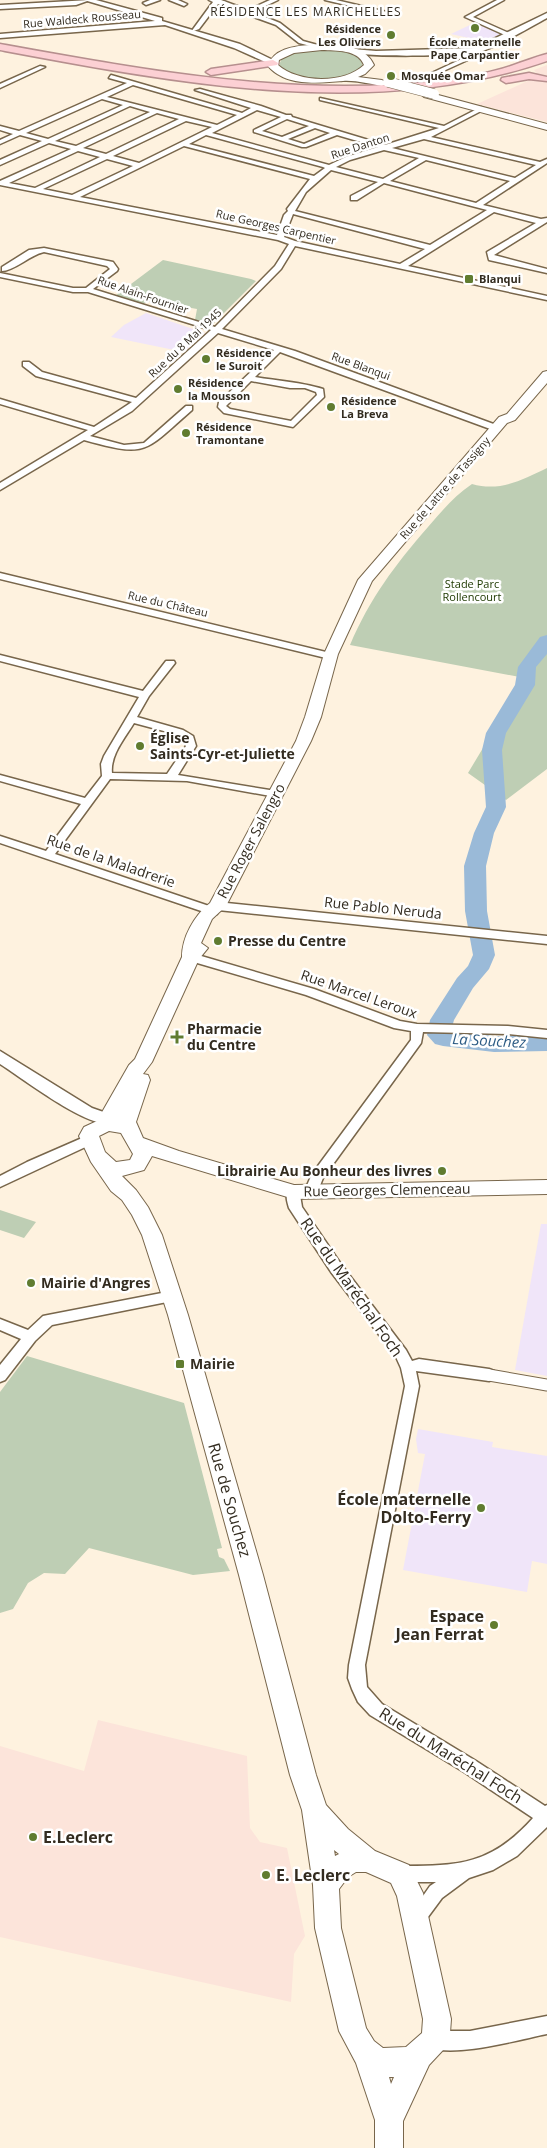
<svg xmlns="http://www.w3.org/2000/svg" width="547" height="2148" font-family="'Open Sans',sans-serif">
<rect width="100%" height="100%" fill="#fef2df"/>
<g fill="#fce4da">
<path d="M547 65V122L477 104 532 79 538 75 534 70Z"/>
<path d="M98 1720 247 1756 250 1828 260 1842 287 1848 305 1936 294 1954 291 2002 0 1937V1746L84 1771Z"/>
</g>
<g fill="#f0e5f9">
<path d="M474 23 500 34 486 42 451 34Z"/>
<path d="M146 313 205 333 184 352 111 337 124 325Z"/>
<path d="M541 1224H547V1376L515 1370Z"/>
<path d="M418 1429 493 1442 492 1447 547 1456V1564L532 1561 527 1592 403 1570 425 1454 418 1453 416 1439Z"/>
</g>
<g fill="#beceb4">
<path d="M321 50C334 50 360 50 363 66 351 83 291 83 279 65L282 58 294 53Z"/>
<path d="M163 260 251 279 256 281 214 323 195 320 197 309 153 301 142 304 115 296Z"/>
<path d="M547 468V769L506 800 468 773 525 678 350 645C370 598 395 565 428 527 442 511 454 496 472 484 500 492 522 480 547 468Z"/>
<path d="M0 1210 36 1222 24 1238 0 1230Z"/>
<path d="M27 1356 184 1403 222 1548 217 1549 219 1557 224 1559 230 1571 193 1575 89 1548 65 1574 44 1573 28 1583 13 1609 0 1613V1392Z"/>
</g>
<g fill="none" stroke-linecap="round" stroke-linejoin="round">
<path fill="#9abad8" fill-rule="evenodd" d="M547 635V654L536 667 535 685 506 733 502 750 506 807 494 833 486 866 487 911 495 955 489 969 473 988 454 1020 451 1031 494 1036 547 1035V1051L494 1052 443 1046 435 1044 427 1035 430 1020 457 978 468 966 473 955 465 911 464 866 474 833 486 807 482 750 486 733 515 685 518 667 540 637Z"/>
<defs>
<path id="pedestrian" d="M489 1375 547 1385"/>
<g id="minor">
<path d="M90 0 76 5 0 9V5Z"/>
<path d="M150 0H160L146 5 143 3Z"/>
<path d="M169 0H178L187 4 184 6Z"/>
<path d="M209 0H221L248 10 270 0H278L253 12 280 23 303 41 325 47 322 49 299 43 276 25 218 4 199 29 191 32 213 2Z"/>
<path d="M325 0H336L387 12 384 14Z"/>
<path d="M497 0H504L473 17 511 34V36H507L465 17Z"/>
<path d="M475 49 480 50 472 58 428 78 423 77 468 56Z"/>
<path d="M40 66 45 67 0 88V84Z"/>
<path d="M111 75 242 113 251 108 195 90 200 89 261 106 286 115H291L292 117 385 145 439 128 320 100V98L444 126 481 107 483 108V110L431 137 540 162 547 159V163L544 165 483 205 541 219 547 218V222L494 255 547 269V273L489 260 487 252 536 223 494 212 408 266 547 296V300L295 246 281 269 222 329 295 351 499 426V430H493L280 352 255 377C278 381 301 382 323 389L324 397 293 427 224 413 218 407 219 402 274 350 218 333 132 411 90 436 124 445 144 443 186 406H192V410C144 452 148 458 84 440L0 490V483L88 430 0 404V399L94 427 132 402 36 376 23 366V362H29L42 372 136 398 211 330 88 292H73L0 277V273L73 288H86L110 269 107 266 44 252C30 255 14 271 2 271V267L29 250 44 248 113 262 118 269 117 271 93 289 215 327 275 266 289 244 278 240 0 185V181L71 149 49 143 0 165V160L42 141 20 135 0 144V140L13 134 0 130V126L19 131 127 83 109 78ZM133 85 237 115 217 125 107 97ZM102 99 123 105 48 139 26 133ZM130 106 150 112 76 146 55 141ZM257 110 281 117 254 130V132L302 147H306L337 135 378 147 346 157 329 165 212 133ZM157 113 179 119 106 154 83 148ZM287 119 309 126 282 137 262 131ZM186 121 212 127 139 163 113 156ZM315 128 330 133 304 144 288 139ZM206 135 323 167 325 168 314 176 189 144ZM424 139 536 165 515 178 392 148ZM184 146 310 179 287 209 288 211 284 215 277 235 80 197ZM384 150 419 158 383 179 336 167 350 160ZM78 151 100 157 35 188 9 183ZM107 159 133 166 72 195 43 189ZM426 160 510 181 476 203 390 181ZM331 170 378 182 351 196V200H357L384 183 487 210 430 245 295 211 306 192ZM293 214 425 249 400 264 295 241 284 237ZM251 381 290 388H305L316 392 317 395 291 421 230 409 226 406Z"/>
<path d="M0 573 330 653 335 656 330 659 0 579Z"/>
<path d="M0 655 143 691 166 661H174L175 663 149 696 137 717 183 730 193 736 196 746 178 775 276 791 281 794 276 797 187 781 110 779 55 854 212 907 213 903 217 902 547 936V944L218 910 217 914 213 915 0 843V836L46 851 81 804 0 781V775L85 798 102 776 101 764 104 756 139 697 0 661ZM134 723 175 734 184 740 186 746 167 774 112 773C110 755 125 738 134 723Z"/>
<path d="M191 953 314 989 400 1021 417 1024 508 1026 547 1030V1038L508 1034 423 1032 421 1043 323 1178 317 1193H307L305 1190 312 1174 411 1040V1031L394 1028 306 995 187 960 185 957Z"/>
<path d="M89 1135 95 1140 94 1143 0 1187V1176L27 1162Z"/>
<path d="M294 1187 299 1189 302 1207 341 1264 406 1350 412 1361 419 1359 489 1369 494 1371 496 1375 494 1379 489 1381 416 1371 419 1386 365 1665 367 1687 382 1704 476 1761 545 1806 547 1805V1827L517 1856 493 1870 469 1878 442 1898 422 1925 416 1928 410 1925 407 1919 430 1886 436 1882H400L394 1880 391 1874 394 1868 400 1866C459 1866 491 1865 533 1818L464 1772 370 1715 358 1702 352 1689 348 1678 349 1665 405 1386 401 1368 396 1357 331 1272 289 1208C287 1201 285 1196 289 1189Z"/>
<path d="M172 1291 177 1292 179 1296 177 1300 52 1325 35 1341 5 1380 0 1382V1365L21 1339 0 1330V1319L28 1330 43 1316 48 1315Z"/>
<path d="M547 2016V2034C517 2040 455 2058 427 2047L425 2040 427 2033 434 2031H470Z"/>
</g>
<g id="tertiary">
<path d="M84 0H96L162 18V21L240 44 277 62 270 64 234 48 165 25 0 38V34L155 21Z"/>
<path d="M547 13V18C530 27 494 49 478 52 463 56 357 58 348 51L352 49 376 51 475 48Z"/>
<path d="M0 1051 92 1108 112 1115 114 1119 112 1123C89 1130 21 1077 0 1064Z"/>
</g>
<g id="secondary">
<path d="M310 45C331 44 364 42 374 65L365 74 358 77 382 80 387 83 382 86C370 84 355 80 343 81 319 83 286 87 268 66 273 49 294 46 310 45ZM322 50C336 51 358 49 364 65 344 84 298 83 278 65L279 60 294 53Z"/>
<path d="M427 92 547 124V130L424 97 422 95Z"/>
<path d="M547 371V383L515 420 507 423 372 581 338 654 321 717 311 741 226 906 212 919 201 943 208 948 199 959 152 1062 143 1074 148 1075 150 1080 136 1122 143 1138 179 1151 294 1185 547 1180V1194L294 1199 152 1156 144 1170 122 1176 136 1190 148 1207 162 1235 188 1315 263 1575 316 1775 326 1805 348 1829 375 1851 409 1865 423 1893 451 2019 450 2033 444 2049 429 2065 403 2121V2148H375V2120L356 2063 339 2031 315 1928 313 1885 302 1810 290 1775 239 1575 168 1315 142 1235 132 1215 122 1200 111 1191 91 1162 79 1136 84 1127 97 1121 129 1065 135 1059 182 957C182 937 194 916 210 903L296 741 305 717 324 654 358 580 499 417 507 414 543 372ZM109 1131 121 1133 133 1154 130 1160 116 1162 105 1152 99 1136ZM334 1850 339 1854 335 1856ZM356 1872H366L391 1883 397 1896 423 2019 422 2033 406 2047 383 2048 374 2041 366 2028 341 1928 339 1889 348 1877ZM389 2077H394L391 2084Z"/>
</g>
<g id="trunk">
<path d="M0 44C143 70 299 99 444 80 467 77 490 73 511 66 523 62 535 57 547 54V61C374 121 176 83 0 50Z"/>
<path d="M273 60 278 63 277 65 211 75 206 72 211 69Z"/>
<path d="M529 73 547 77V81L529 79 506 83 501 80 502 78Z"/>
</g>
</defs>
<use href="#pedestrian" stroke="#78664b" stroke-width="13"/>
<use href="#minor" stroke="#78664b" stroke-width="3"/>
<use href="#tertiary" stroke="#78664b" stroke-width="3"/>
<use href="#secondary" stroke="#78664b" stroke-width="2"/>
<use href="#trunk" stroke="#b68f8e" stroke-width="3"/>
<use href="#pedestrian" stroke="#fff" stroke-width="11"/>
<use href="#minor" fill="#fff" fill-rule="evenodd"/>
<use href="#tertiary" fill="#fff" fill-rule="evenodd"/>
<use href="#secondary" fill="#fff" fill-rule="evenodd"/>
<use href="#trunk" fill="#fcd0d4" fill-rule="evenodd"/>
<defs>
<path id="secondary-bridge" d="M388 82 434 94"/>
</defs>
<use href="#secondary-bridge" stroke="#78664b" stroke-width="11" stroke-linecap="butt"/>
<use href="#secondary-bridge" stroke="#fff" stroke-width="10"/>
</g>
<g fill="#607c30" stroke="#fff" stroke-width="2">
<circle cx="475" cy="28" r="5"/>
<circle cx="391" cy="35" r="5"/>
<circle cx="391" cy="76" r="5"/>
<rect x="464" y="274" width="10" height="10" rx="2.5"/>
<circle cx="206" cy="359" r="5"/>
<circle cx="178" cy="389" r="5"/>
<circle cx="331" cy="407" r="5"/>
<circle cx="186" cy="433" r="5"/>
<circle cx="140" cy="746" r="5"/>
<circle cx="218" cy="941" r="5"/>
<path d="M174.5 1029.5h5v5h5v5h-5v5h-5v-5h-5v-5h5z"/>
<circle cx="442" cy="1171" r="5"/>
<circle cx="31" cy="1283" r="5"/>
<rect x="175" y="1359" width="10" height="10" rx="2.5"/>
<circle cx="481" cy="1508" r="5"/>
<circle cx="494" cy="1625" r="5"/>
<circle cx="33" cy="1837" r="5"/>
<circle cx="266" cy="1875" r="5"/>
</g>
<g text-anchor="middle" stroke-width="5" stroke-linejoin="round" paint-order="stroke">
<g font-size="11" fill="#332c20" stroke="#fff">
<text transform="translate(82 19) rotate(-5)" y="4">Rue Waldeck Rousseau</text>
<text transform="translate(360 146) rotate(-18)" y="4">Rue Danton</text>
<text transform="translate(276 227) rotate(13)" y="4">Rue Georges Carpentier</text>
<text transform="translate(143 295) rotate(19)" y="4">Rue Alain-Fournier</text>
<text transform="translate(185 343) rotate(-43)" y="4">Rue du 8 Mai 1945</text>
<text transform="translate(361 366) rotate(20)" y="4">Rue Blanqui</text>
<text transform="translate(445 488) rotate(-49)" y="4">Rue de Lattre de Tassigny</text>
<text transform="translate(168 604) rotate(13)" y="4">Rue du Château</text>
</g>
<g font-size="11" font-weight="bold" fill="#332c20" stroke="#fff" text-anchor="start">
<text x="381" y="33" text-anchor="end">Résidence<tspan x="381" dy="13">Les Oliviers</tspan></text>
<text x="475" y="46" text-anchor="middle">École maternelle<tspan x="475" dy="13">Pape Carpantier</tspan></text>
<text x="401" y="80">Mosquée Omar</text>
<text x="479" y="283">Blanqui</text>
<text x="216" y="357">Résidence<tspan x="216" dy="13">le Suroit</tspan></text>
<text x="188" y="387">Résidence<tspan x="188" dy="13">la Mousson</tspan></text>
<text x="341" y="405">Résidence<tspan x="341" dy="13">La Breva</tspan></text>
<text x="196" y="431">Résidence<tspan x="196" dy="13">Tramontane</tspan></text>
</g>
<g font-size="11" fill="#203b03" stroke="#fff">
<text x="472" y="588">Stade Parc<tspan x="472" dy="13">Rollencourt</tspan></text>
</g>
<g font-size="12" letter-spacing="1" fill="#332c20" stroke="#fff">
<text x="306" y="16">RÉSIDENCE LES MARICHELLES</text>
</g>
<g font-size="14" font-weight="bold" fill="#332c20" stroke="#fff" text-anchor="start">
<text x="150" y="743">Église<tspan x="150" dy="16">Saints-Cyr-et-Juliette</tspan></text>
<text x="228" y="946">Presse du Centre</text>
<text x="187" y="1034">Pharmacie<tspan x="187" dy="16">du Centre</tspan></text>
<text x="432" y="1176" text-anchor="end">Librairie Au Bonheur des livres</text>
<text x="41" y="1288">Mairie d'Angres</text>
<text x="190" y="1369">Mairie</text>
</g>
<g font-size="14" fill="#332c20" stroke="#fff">
<text transform="translate(251 841) rotate(-62)" y="5">Rue Roger Salengro</text>
<text transform="translate(111 861) rotate(19)" y="5">Rue de la Maladrerie</text>
<text transform="translate(383 908) rotate(6)" y="5">Rue Pablo Neruda</text>
<text transform="translate(359 994) rotate(19)" y="5">Rue Marcel Leroux</text>
<text transform="translate(387 1190) rotate(-1)" y="5">Rue Georges Clemenceau</text>
</g>
<g font-size="15" font-style="italic" fill="#2c5b84" stroke="#fff">
<text transform="translate(489 1041) rotate(3)" y="5">La Souchez</text>
</g>
<g font-size="16" fill="#332c20" stroke="#fff">
<text transform="translate(352 1287) rotate(55)" y="6">Rue du Maréchal Foch</text>
<text transform="translate(230 1500) rotate(74)" y="6">Rue de Souchez</text>
<text transform="translate(451 1755) rotate(32)" y="6">Rue du Maréchal Foch</text>
</g>
<g font-size="16" font-weight="bold" fill="#332c20" stroke="#fff" text-anchor="end">
<text x="471" y="1505">École maternelle<tspan x="471" dy="18">Dolto-Ferry</tspan></text>
<text x="484" y="1622">Espace<tspan x="484" dy="18">Jean Ferrat</tspan></text>
<text x="43" y="1843" text-anchor="start">E.Leclerc</text>
<text x="276" y="1881" text-anchor="start">E. Leclerc</text>
</g>
</g>
</svg>
